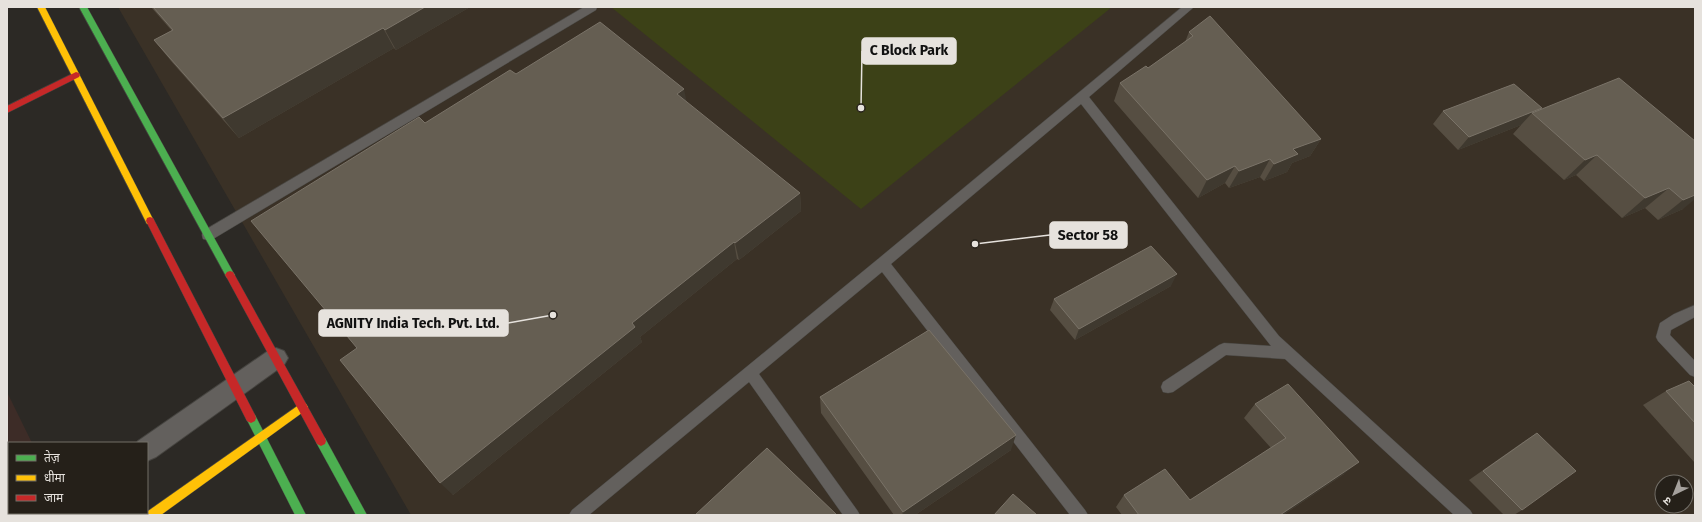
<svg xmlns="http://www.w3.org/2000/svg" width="1702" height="522" font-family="'Fira Sans','Noto Sans Devanagari',sans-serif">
<rect width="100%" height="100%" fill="#2c2925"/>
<path fill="#3d2c27" d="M7 392 32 443H9V502L7 503Z"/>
<path fill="#3a3126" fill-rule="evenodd" d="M118 7H1695V515H411ZM1662 482H1686V506H1662Z"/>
<path fill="#3c4117" d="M611 7H1112L861 209Z"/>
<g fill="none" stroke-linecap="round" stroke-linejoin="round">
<defs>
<g id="lane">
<path d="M584 7H597L596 10 213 239 208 240 203 239 202 235 203 231Z"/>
<path d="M1182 7H1194L1089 97 1279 336 1470 510 1473 515H1454L1285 359 1226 355 1173 392 1168 393 1163 392 1161 387 1163 382 1219 345 1224 343 1271 346 1081 104 891 264 1085 510 1088 515H1070L882 272 759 374 857 510 860 515H843L749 382 589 515H569L572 510 878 259Z"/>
<path d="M1695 305V317L1671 330 1670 335 1695 361V377L1690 375 1658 341 1656 337 1660 323 1674 314Z"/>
</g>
<g id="street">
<path d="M276 348 284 351 288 358 284 365 156 457 147 461V443H137L138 441 268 351Z"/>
<path d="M40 513H68L67 515H39Z"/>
</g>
<g id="fast">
<path d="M79 7H87L233 272 235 275 233 278 230 279 227 278Z"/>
<path d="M251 413 255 415 306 515H295L246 418 247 415Z"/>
<path d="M321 436 325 438 367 515H356L317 444 316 441 317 438Z"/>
</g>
<g id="slow">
<path d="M37 7H45L154 221 153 224H147Z"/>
<path d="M303 402 306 404 308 407 306 410 161 515H147L148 511Z"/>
</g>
<g id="jam">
<path d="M76 72 79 73 80 75 79 77 7 113V106Z"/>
<path d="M150 217 153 218 255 415 256 418 255 421 251 423 247 421 146 221 147 218Z"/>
<path d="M230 271 233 272 325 438 326 441 325 444 321 446 317 444 227 278 225 275 227 272Z"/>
</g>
</defs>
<use href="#lane" stroke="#464440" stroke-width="1"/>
<use href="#street" stroke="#464440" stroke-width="2"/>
<use href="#fast" stroke="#464440" stroke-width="1"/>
<use href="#slow" stroke="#464440" stroke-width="1"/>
<use href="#jam" stroke="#464440" stroke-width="1"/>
<use href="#lane" fill="#63605d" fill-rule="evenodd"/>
<use href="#street" fill="#63605d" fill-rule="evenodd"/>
<use href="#fast" fill="#4caf50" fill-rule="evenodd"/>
<use href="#slow" fill="#ffc107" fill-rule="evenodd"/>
<use href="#jam" fill="#c62828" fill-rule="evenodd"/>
</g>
<g fill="#564e42">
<path d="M151 7H470L396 50 394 48 239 138 171 61 154 40 172 31Z"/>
<path d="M1189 32 1321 139 1310 156 1292 163 1287 172 1264 181 1260 177 1229 188 1225 183 1198 198 1114 101 1120 83 1148 68 1185 42Z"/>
<path d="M687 103 800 193 801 211 739 260 737 259 640 337 642 342 453 495 357 348 425 123Z"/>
<path d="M1541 109 1695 141 1683 209 1658 220 1645 208 1622 218 1576 175 1564 180 1513 134 1521 125 1458 150 1433 124 1443 111Z"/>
<path d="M1171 286 1075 340 1050 310 1054 299Z"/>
<path d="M1695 387V463L1643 405 1666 391Z"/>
<path d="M820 397 1011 450 915 515H894L821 413Z"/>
<path d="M1255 404 1344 474 1283 515H1122L1116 507 1124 495 1190 500 1271 448 1244 418Z"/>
<path d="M1537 433 1522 510 1514 515H1504L1469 480 1523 442Z"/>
</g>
<g fill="#3f392f">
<path d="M425 7H470L396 50 385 30Z"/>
<path d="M383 28 394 48 239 138 223 118Z"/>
<path d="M684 89 688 108 677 94Z"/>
<path d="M1542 108 1532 113 1521 125 1458 150 1469 137Z"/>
<path d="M1321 139 1310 156 1292 163 1287 172 1264 181 1274 164 1293 149Z"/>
<path d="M1597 155 1576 175 1564 180 1585 160Z"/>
<path d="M1270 159 1260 177 1229 188 1239 171Z"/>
<path d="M1235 166 1225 183 1198 198 1207 180Z"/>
<path d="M1669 188 1645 208 1622 218 1645 198Z"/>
<path d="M800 193 801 211 739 260 735 243Z"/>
<path d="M1695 195V199L1683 209 1658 220 1683 200Z"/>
<path d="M734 242 737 259 640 337 642 342 453 495 440 483 632 323Z"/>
<path d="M1177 274 1171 286 1075 340 1079 329Z"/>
<path d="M1016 435 1011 450 915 515H902L903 512Z"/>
<path d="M1359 462 1344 474 1283 515H1280Z"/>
</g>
<g fill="#655e52" stroke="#7a7368">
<path d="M153 7H425L385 30 383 28 223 118 154 40 173 30Z"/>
<path d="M1210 16 1321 139 1293 149 1298 154 1274 164 1270 159 1239 171 1235 166 1207 180 1120 83 1146 66 1148 68 1193 36 1189 32Z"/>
<path d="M600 22 684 89 677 94 800 193 735 243 734 242 632 323 635 327 440 483 340 360 357 348 251 221 419 117 425 123 510 70 516 74Z"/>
<path d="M1619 78 1695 141V195L1683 200 1669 188 1645 198 1597 155 1585 160 1532 113Z"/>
<path d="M1514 84 1542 108 1469 137 1443 111Z"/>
<path d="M1151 246 1177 274 1079 329 1054 299Z"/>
<path d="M929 330 1016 435 903 512 820 397Z"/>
<path d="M1689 381 1695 387V423L1666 391Z"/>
<path d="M1288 384 1359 462 1280 515H1139L1124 495 1165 469 1190 500 1286 438 1255 404Z"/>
<path d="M1537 433 1576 471 1522 510 1483 471Z"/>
<path d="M767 448 837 515H695Z"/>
<path d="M1013 494 1037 515H994Z"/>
</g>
<path fill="none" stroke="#e6e2dd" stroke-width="1.5" d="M861 108L862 51M975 244L1050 235M553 315L508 323"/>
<g fill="#e6e2dd" stroke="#252019" stroke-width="1.5">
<circle cx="861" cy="108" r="4"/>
<circle cx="975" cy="244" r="4"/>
<circle cx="553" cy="315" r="4"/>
</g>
<g fill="#e6e2dd" stroke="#e6e2dd" stroke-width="1.5">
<rect x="862" y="38" width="94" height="26" rx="4"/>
<rect x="1050" y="222" width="77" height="26" rx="4"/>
<rect x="319" y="310" width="189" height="26" rx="4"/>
</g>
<g font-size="14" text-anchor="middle" font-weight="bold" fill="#111">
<text x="909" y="55">C Block Park</text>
<text x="1088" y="240">Sector 58</text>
<text x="413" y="328">AGNITY India Tech. Pvt. Ltd.</text>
</g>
<rect width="1702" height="522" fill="none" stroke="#e6e2dd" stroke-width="16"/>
<rect x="8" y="442" width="140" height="72" fill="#252019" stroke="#726e67"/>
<rect x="16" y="455" width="20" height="6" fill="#4caf50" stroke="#726e67"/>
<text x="44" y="462" font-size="12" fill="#e6e2dd">तेज़</text>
<rect x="16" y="475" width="20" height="6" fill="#ffc107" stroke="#726e67"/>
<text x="44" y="482" font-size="12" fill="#e6e2dd">धीमा</text>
<rect x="16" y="495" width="20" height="6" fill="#c62828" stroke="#726e67"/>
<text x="44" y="502" font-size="12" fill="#e6e2dd">जाम</text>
<g transform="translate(1674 494) rotate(223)"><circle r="19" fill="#252019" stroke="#726e67"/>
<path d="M0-3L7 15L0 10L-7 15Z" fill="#a5a19d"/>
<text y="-6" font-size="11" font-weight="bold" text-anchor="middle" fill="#e6e2dd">उ</text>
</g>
</svg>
